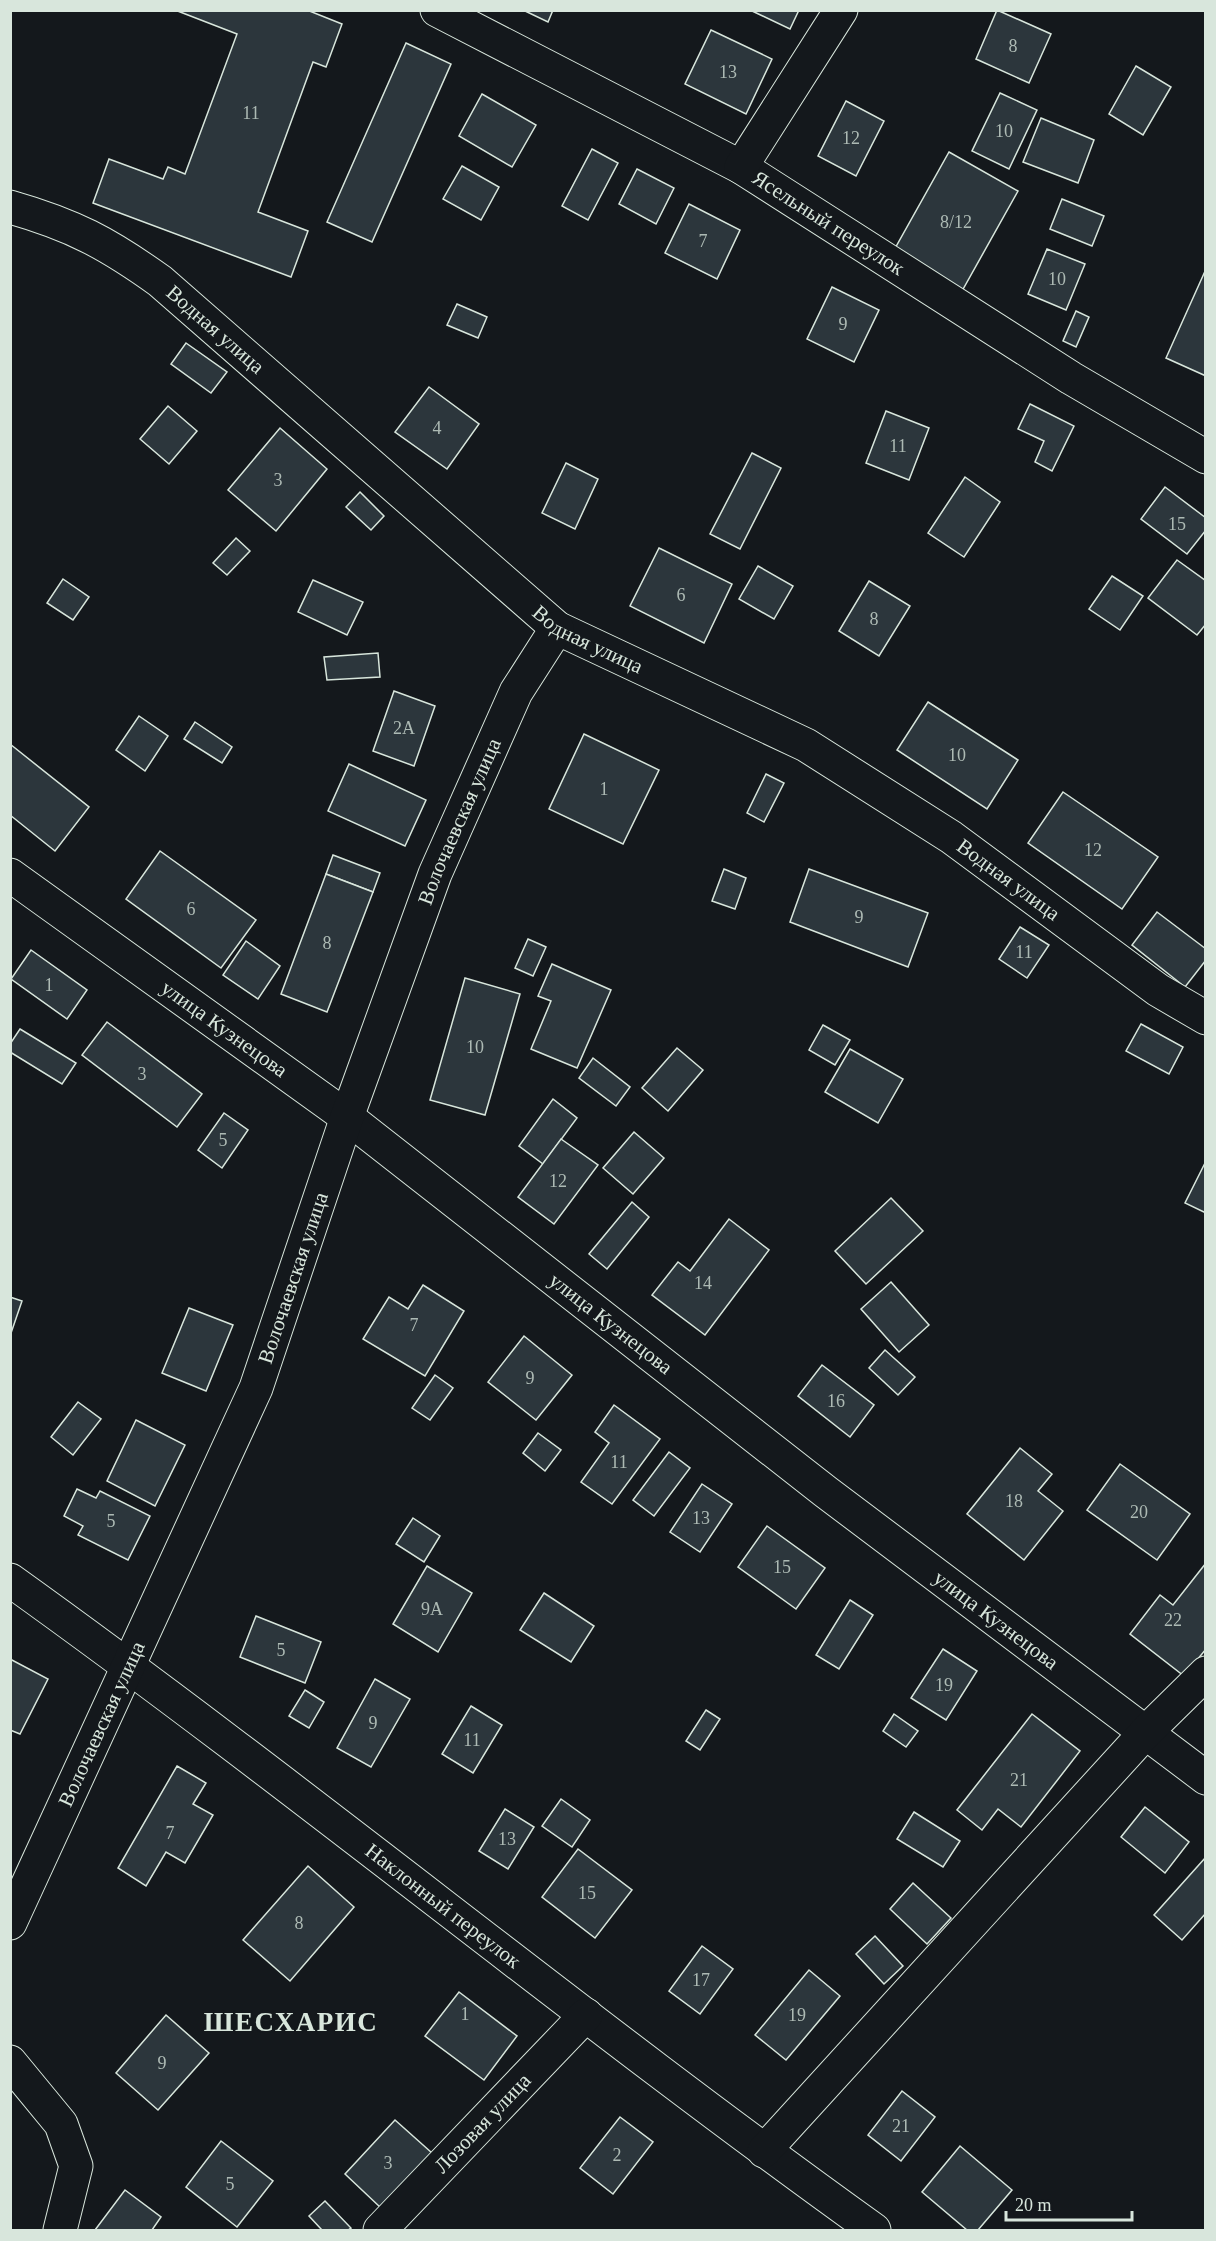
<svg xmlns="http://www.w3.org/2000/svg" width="1216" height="2241" font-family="Georgia,serif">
<rect width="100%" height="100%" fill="#14181c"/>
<g fill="#2c363c" stroke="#d8e6dc" stroke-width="1.5">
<path d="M175 10H307L342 24 326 67 313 62 258 212 308 231 291 277 93 203 109 159 163 179 168 167 185 174 237 34Z"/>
<path d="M523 10H553L548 22Z"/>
<path d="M750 10H799L790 29Z"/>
<path d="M997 10 1051 34 1029 83 976 59Z"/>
<path d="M711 30 772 59 746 114 685 84Z"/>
<path d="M406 43 451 64 372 242 327 222Z"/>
<path d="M1136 66 1171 87 1143 135 1109 114Z"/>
<path d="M1000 93 1037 110 1009 169 972 151Z"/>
<path d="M482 94 536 125 512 167 459 136Z"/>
<path d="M846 101 884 121 856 176 818 156Z"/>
<path d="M1041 118 1094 140 1078 183 1023 162Z"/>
<path d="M592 149 618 163 588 220 562 206Z"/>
<path d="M949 152 1018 191 962 291 893 252Z"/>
<path d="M462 166 499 187 481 220 443 199Z"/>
<path d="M637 169 674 188 656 224 619 204Z"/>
<path d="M1062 199 1104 216 1092 246 1050 229Z"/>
<path d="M689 204 740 230 717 279 665 253Z"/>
<path d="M1047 249 1085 264 1066 310 1028 294Z"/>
<path d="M1206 269V376L1166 358Z"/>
<path d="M832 287 879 310 854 362 807 339Z"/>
<path d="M457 304 487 317 478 338 447 325Z"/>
<path d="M1076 311 1089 317 1076 347 1063 341Z"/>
<path d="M186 343 227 372 211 393 171 364Z"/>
<path d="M429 387 479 424 447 469 395 432Z"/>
<path d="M1030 404 1074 426 1052 471 1035 462 1044 441 1018 429Z"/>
<path d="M168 406 197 431 169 464 140 439Z"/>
<path d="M886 411 929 428 909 480 866 463Z"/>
<path d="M280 428 327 469 276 531 228 490Z"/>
<path d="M752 453 781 468 740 549 710 534Z"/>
<path d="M566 463 598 479 575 529 542 513Z"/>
<path d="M965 477 1000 502 964 557 928 533Z"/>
<path d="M1165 487 1206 518V530L1187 554 1141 519Z"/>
<path d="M360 492 384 516 371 530 346 507Z"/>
<path d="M236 538 250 551 227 575 213 563Z"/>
<path d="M659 548 732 584 704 643 630 606Z"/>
<path d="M1177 560 1206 581V624L1197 635 1148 598Z"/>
<path d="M758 566 793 586 774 619 739 599Z"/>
<path d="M1112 576 1143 596 1120 630 1089 609Z"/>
<path d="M63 579 89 597 73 620 47 603Z"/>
<path d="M313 580 363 602 347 635 298 612Z"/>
<path d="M869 581 910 606 879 656 839 631Z"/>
<path d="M378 653 380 677 327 680 324 657Z"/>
<path d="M394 691 435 706 414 766 373 751Z"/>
<path d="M928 702 1018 760 987 809 897 750Z"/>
<path d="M139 716 168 736 145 771 116 750Z"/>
<path d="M195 722 232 747 222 763 184 739Z"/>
<path d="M584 734 659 770 623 844 549 809Z"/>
<path d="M10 744 89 807 55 851 10 815Z"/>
<path d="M349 764 426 800 405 846 328 811Z"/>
<path d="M766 774 784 783 764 822 747 813Z"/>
<path d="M1063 792 1158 857 1122 909 1028 843Z"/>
<path d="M160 851 256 920 221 968 126 899Z"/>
<path d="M333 855 380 873 373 892 326 874Z"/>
<path d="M724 869 746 878 735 909 712 901Z"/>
<path d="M809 869 928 913 908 967 790 922Z"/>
<path d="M326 874 373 892 327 1012 281 994Z"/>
<path d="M1157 912 1206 949V960L1185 987 1132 945Z"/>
<path d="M1020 927 1049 945 1027 978 999 959Z"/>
<path d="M528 939 546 947 533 976 515 968Z"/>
<path d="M246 941 280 966 258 999 223 975Z"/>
<path d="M31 950 87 990 67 1019 11 979Z"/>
<path d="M552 964 611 990 577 1068 531 1049 551 1001 538 996Z"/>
<path d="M465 978 520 994 485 1115 430 1100Z"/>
<path d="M107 1022 202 1094 177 1127 82 1055Z"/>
<path d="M1141 1024 1183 1047 1169 1074 1126 1051Z"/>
<path d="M823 1025 850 1040 835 1065 809 1050Z"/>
<path d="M20 1029 76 1063 62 1084 10 1052V1044Z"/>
<path d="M677 1048 703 1070 668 1111 642 1088Z"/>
<path d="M850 1049 903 1079 878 1123 825 1092Z"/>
<path d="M593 1058 630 1087 616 1106 579 1078Z"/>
<path d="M553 1099 577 1118 543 1164 519 1146Z"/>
<path d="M224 1113 248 1130 222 1168 198 1150Z"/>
<path d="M634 1132 664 1158 633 1194 603 1168Z"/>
<path d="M561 1139 598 1165 554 1224 518 1197Z"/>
<path d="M1206 1161V1213L1185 1203Z"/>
<path d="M891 1198 923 1231 866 1284 835 1251Z"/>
<path d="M632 1202 649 1217 607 1269 589 1254Z"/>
<path d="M729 1219 769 1250 705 1335 652 1295 678 1262 690 1271Z"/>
<path d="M891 1282 929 1325 899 1352 861 1309Z"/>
<path d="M423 1285 464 1311 425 1376 363 1339 389 1297 408 1309Z"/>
<path d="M10 1297 22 1301 10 1336Z"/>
<path d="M189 1308 233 1325 206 1391 162 1373Z"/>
<path d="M524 1336 572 1375 536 1420 488 1382Z"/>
<path d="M885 1350 915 1377 898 1395 869 1368Z"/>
<path d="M822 1365 874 1405 850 1437 798 1396Z"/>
<path d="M435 1375 453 1388 430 1420 412 1408Z"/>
<path d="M78 1402 101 1419 73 1455 51 1437Z"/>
<path d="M614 1405 660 1439 612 1504 581 1482 609 1443 595 1432Z"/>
<path d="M136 1420 185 1445 155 1506 107 1481Z"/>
<path d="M538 1433 561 1450 545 1471 523 1453Z"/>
<path d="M1020 1448 1052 1474 1038 1491 1063 1511 1024 1560 967 1514Z"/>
<path d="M669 1452 690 1468 654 1516 633 1500Z"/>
<path d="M1120 1464 1190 1514 1157 1560 1087 1510Z"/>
<path d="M702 1484 732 1504 700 1552 670 1532Z"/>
<path d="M77 1489 96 1498 100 1491 150 1516 128 1560 78 1535 83 1526 64 1516Z"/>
<path d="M413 1518 440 1536 424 1562 396 1544Z"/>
<path d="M767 1526 825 1568 796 1609 738 1567Z"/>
<path d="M1206 1563V1649L1184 1676 1130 1634 1160 1595 1173 1605Z"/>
<path d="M427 1566 472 1593 438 1652 393 1624Z"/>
<path d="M544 1593 594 1626 571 1662 520 1630Z"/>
<path d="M850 1600 873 1615 839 1669 816 1655Z"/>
<path d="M256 1616 321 1642 305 1683 240 1657Z"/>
<path d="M943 1649 977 1671 946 1720 911 1698Z"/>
<path d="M10 1659 48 1679 20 1734 10 1730Z"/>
<path d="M375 1679 410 1699 371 1767 337 1748Z"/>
<path d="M305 1690 324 1702 309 1728 289 1716Z"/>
<path d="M471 1706 502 1725 473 1773 442 1754Z"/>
<path d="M706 1710 720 1719 700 1750 686 1741Z"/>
<path d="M894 1714 918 1731 906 1747 883 1731Z"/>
<path d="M1032 1714 1080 1751 1021 1827 998 1809 982 1830 957 1810Z"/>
<path d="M177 1766 206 1783 193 1804 213 1815 185 1863 166 1852 146 1886 118 1868Z"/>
<path d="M561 1799 590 1820 572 1847 542 1826Z"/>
<path d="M1145 1807 1189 1842 1165 1873 1121 1837Z"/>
<path d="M505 1809 534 1827 508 1869 479 1851Z"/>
<path d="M914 1812 960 1841 943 1867 897 1839Z"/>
<path d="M578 1849 632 1890 595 1938 542 1897Z"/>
<path d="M1206 1857V1913L1182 1940 1154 1915Z"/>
<path d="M308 1866 354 1907 290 1981 243 1940Z"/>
<path d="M913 1883 951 1918 927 1944 890 1909Z"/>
<path d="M875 1936 903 1966 884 1984 856 1954Z"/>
<path d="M702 1946 733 1969 700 2014 669 1991Z"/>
<path d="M809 1970 840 1996 786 2060 755 2035Z"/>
<path d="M459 1992 517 2036 484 2080 425 2036Z"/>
<path d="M166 2015 209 2053 158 2110 116 2073Z"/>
<path d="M902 2091 935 2117 901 2161 868 2135Z"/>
<path d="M620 2117 653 2142 613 2194 580 2168Z"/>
<path d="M395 2120 432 2153 381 2208 345 2174Z"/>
<path d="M221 2141 273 2181 237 2227 186 2187Z"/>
<path d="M960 2146 1012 2190 978 2230H967L922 2192Z"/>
<path d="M125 2190 161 2217 152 2230H95Z"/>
<path d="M325 2201 351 2228 348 2230H322L309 2216Z"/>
</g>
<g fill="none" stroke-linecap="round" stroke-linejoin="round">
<defs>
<g id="minor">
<path id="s1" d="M437 10 741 167 1071 378 1206 457"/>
<path d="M741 167 841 10"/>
<path id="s2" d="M10 207C73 225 107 243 160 281L557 628 806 745 951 837 1158 990 1206 1018"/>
<path id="s3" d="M10 875 347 1117 826 1492 1206 1778"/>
<path id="s4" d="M10 1580C303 1790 581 2020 874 2230"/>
<path id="s5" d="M10 1923 256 1388 347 1117 435 874 516 692 557 628"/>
<path d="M10 2062 61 2124 76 2166 60 2230"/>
<path d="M764 2151 1146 1732 1206 1673"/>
<path id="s6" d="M380 2230 586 2015"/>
</g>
</defs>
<use href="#minor" stroke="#d8e6dc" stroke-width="35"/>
<use href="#minor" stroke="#14181c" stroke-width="33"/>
</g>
<g text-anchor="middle" stroke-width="4.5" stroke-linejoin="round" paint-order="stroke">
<g font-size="18" fill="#adbab4">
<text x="1013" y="52">8</text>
<text x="728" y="78">13</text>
<text x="251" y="119">11</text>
<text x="1004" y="137">10</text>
<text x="851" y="144">12</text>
<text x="956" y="228">8/12</text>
<text x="703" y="247">7</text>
<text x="1057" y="285">10</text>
<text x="843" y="330">9</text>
<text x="437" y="434">4</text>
<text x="898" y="452">11</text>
<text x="278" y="486">3</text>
<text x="1177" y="530">15</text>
<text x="681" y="601">6</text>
<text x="874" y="625">8</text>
<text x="404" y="734">2А</text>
<text x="957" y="761">10</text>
<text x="604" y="795">1</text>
<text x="1093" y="856">12</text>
<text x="191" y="915">6</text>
<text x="859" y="923">9</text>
<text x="327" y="949">8</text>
<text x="1024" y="958">11</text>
<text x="49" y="991">1</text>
<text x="475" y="1053">10</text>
<text x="142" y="1080">3</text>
<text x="223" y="1146">5</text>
<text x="558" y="1187">12</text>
<text x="703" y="1289">14</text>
<text x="414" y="1331">7</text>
<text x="530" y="1384">9</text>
<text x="836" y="1407">16</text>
<text x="619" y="1468">11</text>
<text x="1014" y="1507">18</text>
<text x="1139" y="1518">20</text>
<text x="701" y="1524">13</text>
<text x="111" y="1527">5</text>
<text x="782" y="1573">15</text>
<text x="432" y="1615">9А</text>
<text x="1173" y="1626">22</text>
<text x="281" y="1656">5</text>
<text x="944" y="1691">19</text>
<text x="373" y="1729">9</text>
<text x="472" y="1746">11</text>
<text x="1019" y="1786">21</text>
<text x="170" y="1839">7</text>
<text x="507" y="1845">13</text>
<text x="587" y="1899">15</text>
<text x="299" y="1929">8</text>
<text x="701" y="1986">17</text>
<text x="465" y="2020">1</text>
<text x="797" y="2021">19</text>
<text x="162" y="2069">9</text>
<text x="901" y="2132">21</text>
<text x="617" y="2161">2</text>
<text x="388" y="2169">3</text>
<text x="230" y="2190">5</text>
</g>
<g font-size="21" fill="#d8e6dc" stroke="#14181c">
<text dy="7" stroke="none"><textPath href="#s1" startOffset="446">Ясельный переулок</textPath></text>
<text dy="7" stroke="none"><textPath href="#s2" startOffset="242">Водная улица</textPath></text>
<text dy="7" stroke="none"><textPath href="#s2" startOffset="728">Водная улица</textPath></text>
<text dy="7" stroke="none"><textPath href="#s5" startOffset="1191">Волочаевская улица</textPath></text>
<text dy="7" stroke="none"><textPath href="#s2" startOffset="1214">Водная улица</textPath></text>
<text dy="7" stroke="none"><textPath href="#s3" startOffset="264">улица Кузнецова</textPath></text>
<text dy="7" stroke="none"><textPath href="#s5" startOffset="705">Волочаевская улица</textPath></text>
<text dy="7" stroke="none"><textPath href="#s3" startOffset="750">улица Кузнецова</textPath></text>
<text dy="7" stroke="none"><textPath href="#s3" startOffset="1236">улица Кузнецова</textPath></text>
<text dy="7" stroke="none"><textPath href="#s5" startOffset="219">Волочаевская улица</textPath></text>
<text dy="7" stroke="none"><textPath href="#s4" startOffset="542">Наклонный переулок</textPath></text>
<text dy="7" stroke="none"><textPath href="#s6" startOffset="148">Лозовая улица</textPath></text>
</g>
<g font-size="27" font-weight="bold" letter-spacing="1.5" fill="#d8e6dc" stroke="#14181c">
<text x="291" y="2031">ШЕСХАРИС</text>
</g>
</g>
<rect width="1216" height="2241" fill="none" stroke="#d8e6dc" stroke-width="24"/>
<path d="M1006 2211v9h126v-9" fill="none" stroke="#d8e6dc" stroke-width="3"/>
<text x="1015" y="2211" font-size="18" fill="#d8e6dc" stroke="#14181c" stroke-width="4.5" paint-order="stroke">20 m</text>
</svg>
